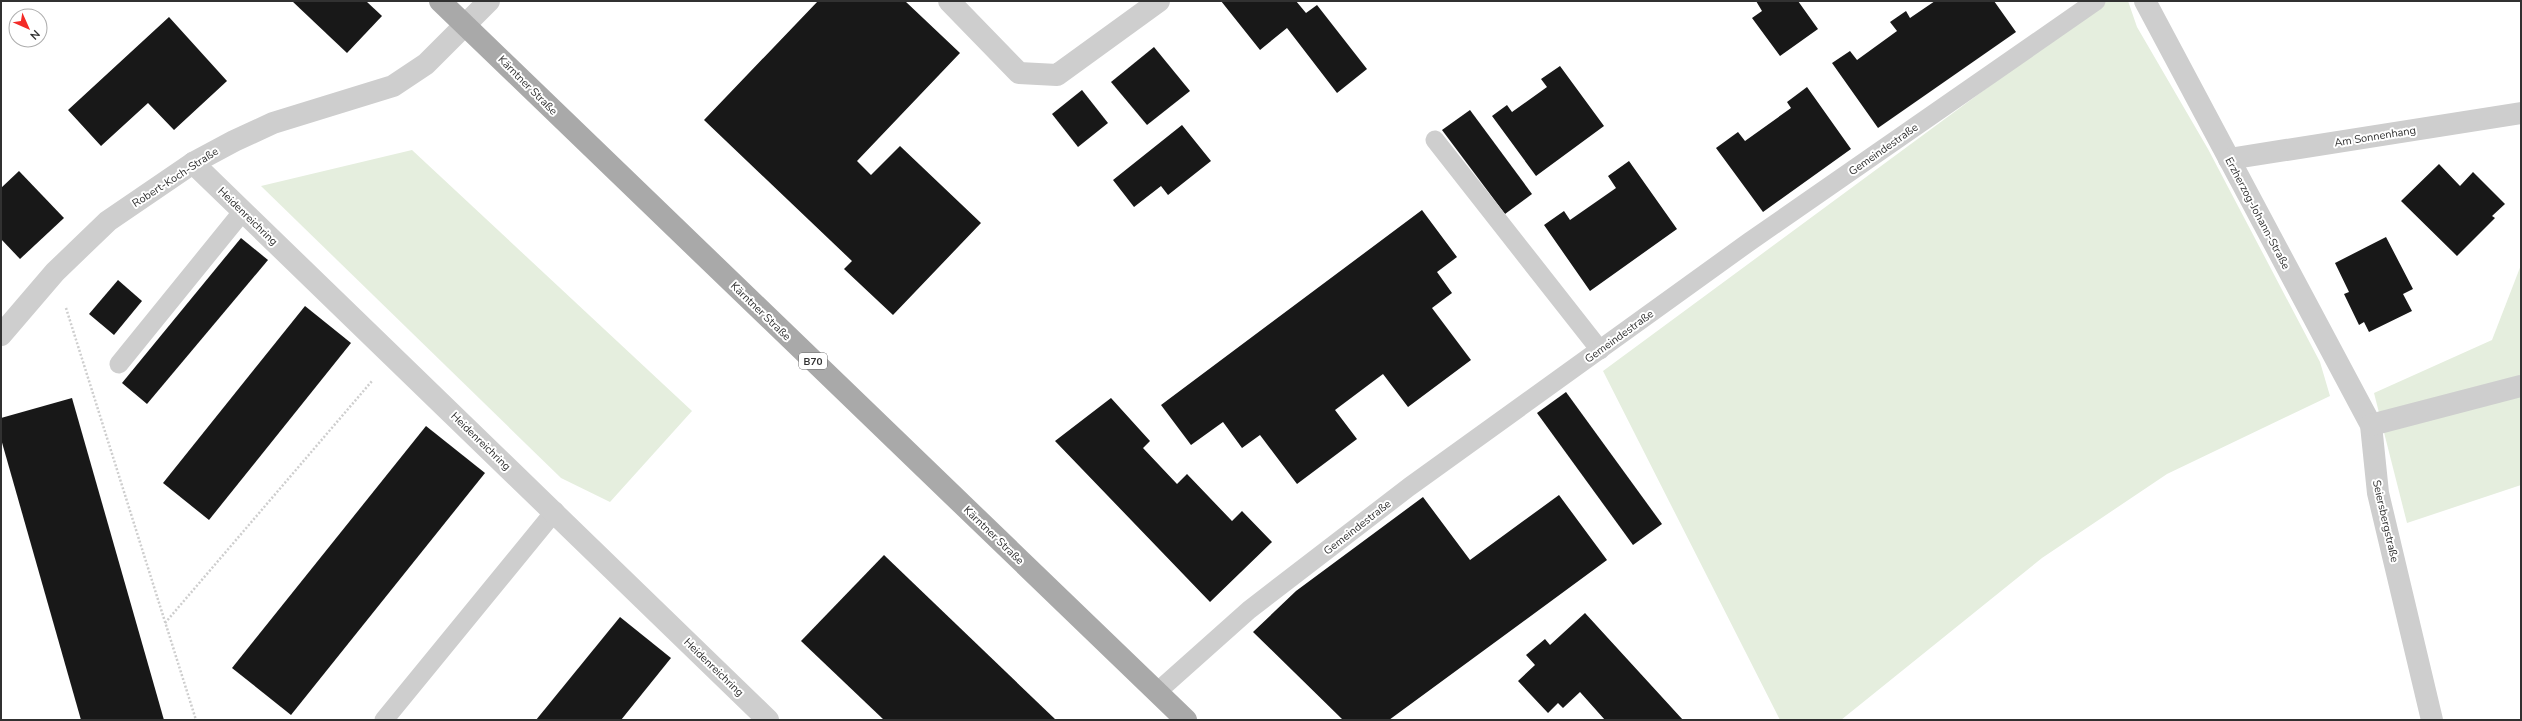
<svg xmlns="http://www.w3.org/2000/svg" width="2522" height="721" font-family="'Nunito Sans',sans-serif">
<rect width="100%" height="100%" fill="#fff"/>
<g fill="#e5eede">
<path d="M2105 1H2128L2137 27 2208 149 2320 362 2330 396 2167 474 2042 558 1841 720H1780L1603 371Z"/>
<path d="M412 150 692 411 610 502 561 478 261 186Z"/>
<path d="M2521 265V485L2407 523 2374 393 2492 340Z"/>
</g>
<g fill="#181818">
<path d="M292 1H366L382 16 347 53Z"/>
<path d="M818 1H905L960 53 857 161 871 175 900 146 981 223 893 315 844 269 852 261 704 120Z"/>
<path d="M1221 1H1296L1306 13 1317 5 1367 69 1337 93 1287 28 1260 50Z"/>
<path d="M1756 1H1798L1818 29 1780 56 1752 18 1762 11Z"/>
<path d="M1935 1H1994L2016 32 1878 128 1832 63 1850 51 1857 60 1897 31 1890 22 1906 11 1910 18Z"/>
<path d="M169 17 227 81 174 130 148 103 101 146 68 110Z"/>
<path d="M1154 47 1190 91 1147 125 1111 82Z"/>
<path d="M1560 66 1604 126 1536 176 1492 116 1507 105 1512 112 1547 87 1541 79Z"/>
<path d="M1807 87 1851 149 1763 212 1716 148 1738 132 1745 141 1791 108 1787 102Z"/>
<path d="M1082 90 1108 123 1078 147 1052 114Z"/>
<path d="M1470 110 1532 194 1505 214 1442 130Z"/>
<path d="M1182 125 1211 161 1168 195 1161 186 1134 207 1113 180Z"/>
<path d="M1629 161 1677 229 1590 291 1544 225 1564 211 1570 220 1616 188 1608 176Z"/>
<path d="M2439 164 2460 186 2473 172 2505 204 2492 216 2495 218 2457 256 2401 201Z"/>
<path d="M19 171 64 218 20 259 1 239V188Z"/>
<path d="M1422 210 1457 257 1437 272 1452 293 1432 308 1471 360 1408 407 1383 374 1335 410 1357 439 1297 484 1260 435 1242 448 1223 422 1191 445 1161 405Z"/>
<path d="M2386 237 2413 289 2403 294 2412 311 2369 332 2364 322 2359 325 2344 294 2349 292 2335 263Z"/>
<path d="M241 238 268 260 147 404 122 383Z"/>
<path d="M118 280 142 301 114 335 89 314Z"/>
<path d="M305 306 351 343 209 520 163 483Z"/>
<path d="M1566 392 1662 524 1633 545 1537 413Z"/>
<path d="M72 398 164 720H81L1 439V418Z"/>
<path d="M1111 398 1150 441 1143 448 1177 484 1187 474 1232 521 1242 511 1272 542 1210 602 1055 441Z"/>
<path d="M426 426 485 473 291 715 232 668Z"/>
<path d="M1559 495 1607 560 1389 720H1343L1253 632 1296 591 1423 497 1470 560Z"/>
<path d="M884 555 1056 720H884L801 641Z"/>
<path d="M1585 613 1683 720H1605L1580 692 1563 708 1558 703 1548 713 1518 681 1535 665 1526 655 1545 639 1550 645Z"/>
<path d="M620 617 671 658 621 720H536Z"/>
</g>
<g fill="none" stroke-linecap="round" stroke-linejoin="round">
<g stroke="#cecece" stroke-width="2.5" stroke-dasharray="2 2" stroke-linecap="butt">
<path d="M66 308 196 720"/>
<path d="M165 623 372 381"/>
</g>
<g stroke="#cecece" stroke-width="19">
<path d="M1435 140 1600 350"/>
<path d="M119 364 243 211"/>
<path d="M1157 692 1249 610 1409 487 1749 242 2096 1"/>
<path d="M384 720 555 511"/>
</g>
<g stroke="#cecece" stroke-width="22">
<path d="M949 1 1019 73 1057 75 1159 1"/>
<path d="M2145 1 2371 425 2378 493 2432 720"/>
<path d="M2229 159 2521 113"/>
<path d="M193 163 768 720"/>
<path d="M1 335 55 272 108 221 193 163 234 141 273 123 393 86 426 64 489 1"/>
<path d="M2371 425 2521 386"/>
</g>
<path stroke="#a9a9a9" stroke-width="22" d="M440 1 1186 720"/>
</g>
<g text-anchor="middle" stroke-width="4" stroke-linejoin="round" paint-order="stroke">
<rect fill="#fff" stroke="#6f6f6f" stroke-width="1" x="799" y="353" width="28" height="16" rx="3"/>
<g font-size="10" font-weight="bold" fill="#313131">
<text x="813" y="365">B70</text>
</g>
<g font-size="11" fill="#313131" stroke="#fff">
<text transform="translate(528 85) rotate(45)" y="4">Kärntner Straße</text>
<text transform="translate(2375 136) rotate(-9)" y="4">Am Sonnenhang</text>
<text transform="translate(1883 149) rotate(-35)" y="4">Gemeindestraße</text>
<text transform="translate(175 177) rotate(-33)" y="4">Robert-Koch-Straße</text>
<text transform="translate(2258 213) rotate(62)" y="4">Erzherzog-Johann-Straße</text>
<text transform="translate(248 216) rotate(44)" y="4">Heidenreichring</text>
<text transform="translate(761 311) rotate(44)" y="4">Kärntner Straße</text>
<text transform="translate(1619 336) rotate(-36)" y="4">Gemeindestraße</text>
<text transform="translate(481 441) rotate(44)" y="4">Heidenreichring</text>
<text transform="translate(2386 521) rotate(77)" y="4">Seiersbergstraße</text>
<text transform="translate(1357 527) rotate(-38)" y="4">Gemeindestraße</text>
<text transform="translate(994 535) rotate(44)" y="4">Kärntner Straße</text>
<text transform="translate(714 667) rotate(44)" y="4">Heidenreichring</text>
</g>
</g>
<rect width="2522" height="721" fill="none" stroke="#313131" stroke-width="4"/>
<g transform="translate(28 28) rotate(135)"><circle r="19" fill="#ffffff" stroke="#adadad"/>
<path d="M0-3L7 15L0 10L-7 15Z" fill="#f32b27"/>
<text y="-6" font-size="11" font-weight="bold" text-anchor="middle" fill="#313131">N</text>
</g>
</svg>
